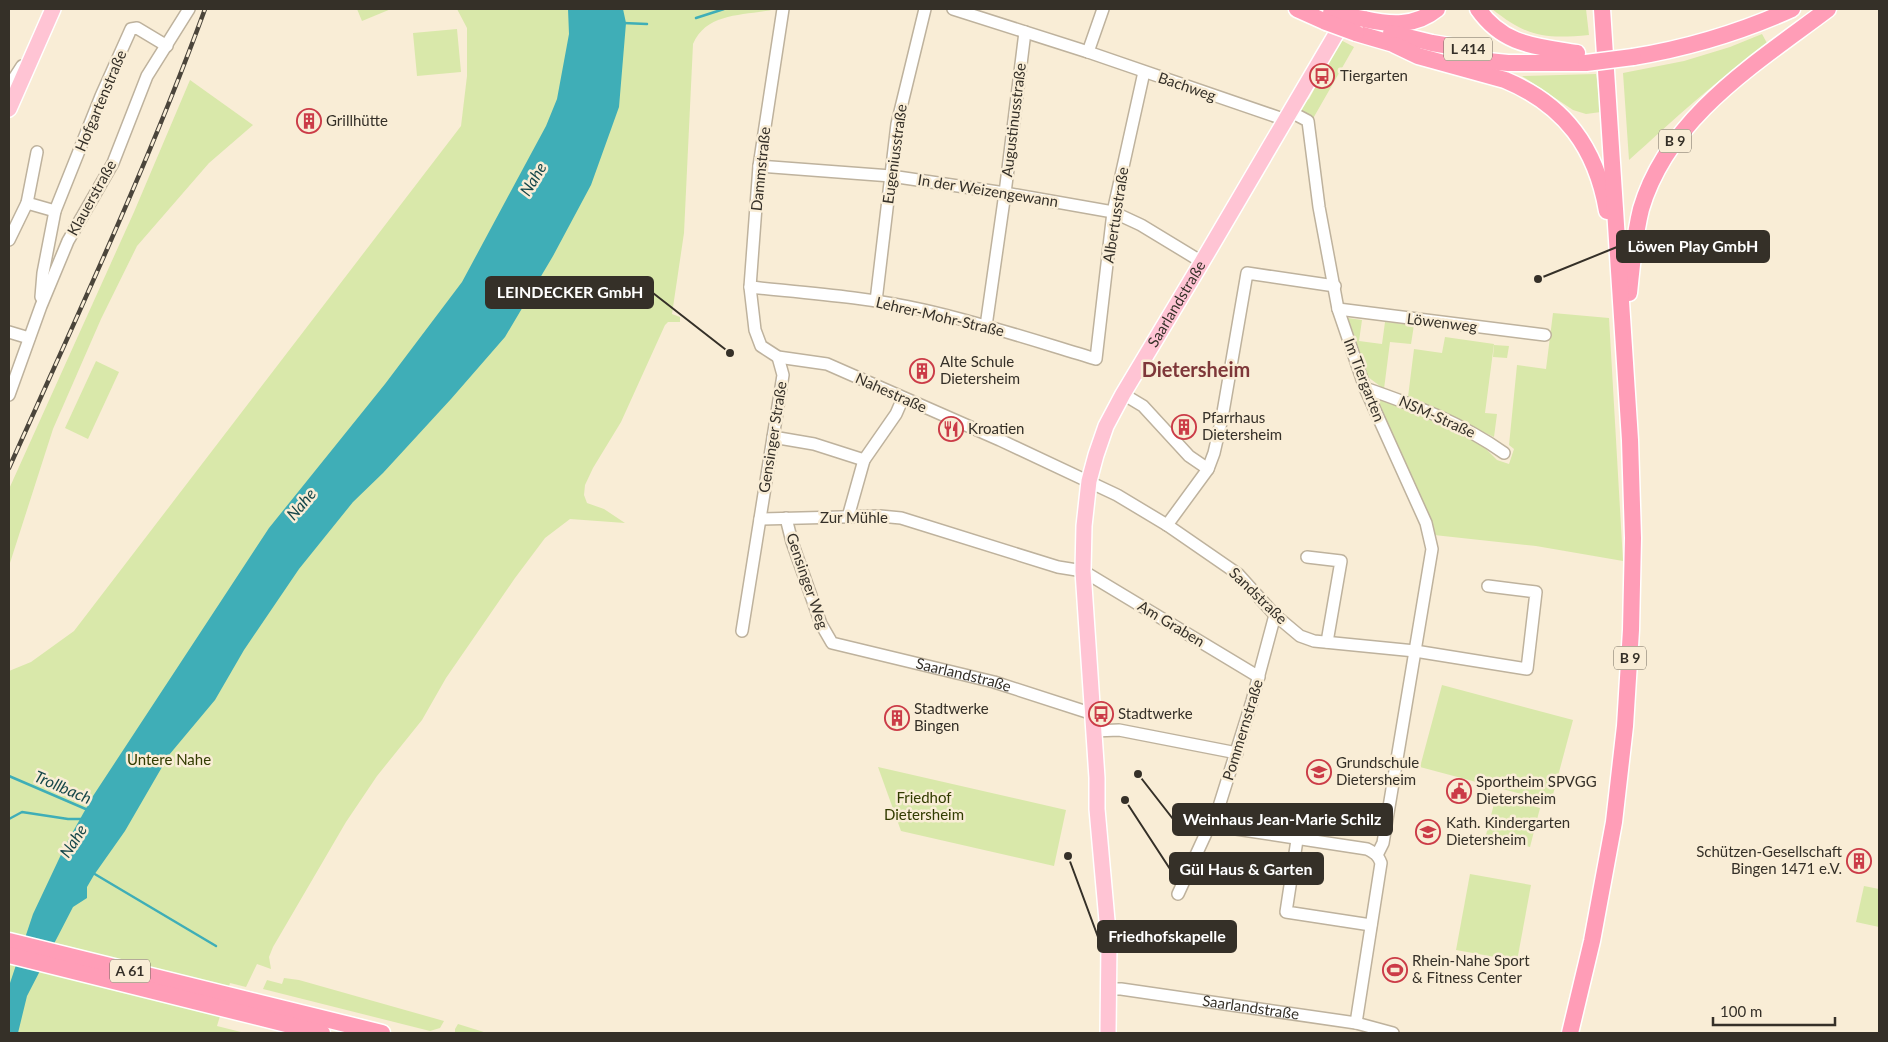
<svg xmlns="http://www.w3.org/2000/svg" width="1888" height="1042" font-family="Lato,sans-serif">
<rect width="100%" height="100%" fill="#f9edd6"/>
<g fill="#d9e8aa">
<path d="M357 9H391L362 21Z"/>
<path d="M457 9H776C747 16 707 11 693 44L684 233 672 314 680 317V322H668L665 325 621 422 593 468 585 485 584 495 587 503 604 509 625 523 570 519 545 538 515 578 446 678 422 720 377 776 346 822 273 947 269 957 271 969 257 964 246 987 230 983 217 1026 245 1033H9V671L31 662 74 631 461 126 467 76V28Z"/>
<path d="M1492 9H1586L1589 35C1545 39 1527 37 1492 9Z"/>
<path d="M457 29 461 72 417 76 413 33Z"/>
<path d="M1762 34 1768 45C1716 79 1675 119 1629 160L1623 73 1684 61 1730 47Z"/>
<path d="M1337 38 1354 47 1311 122 1299 110 1298 106 1309 99 1322 75 1318 70Z"/>
<path d="M1596 74 1601 112 1586 114 1573 110 1522 76Z"/>
<path d="M190 80 253 125 209 163 137 246 101 319 53 429 9 566V489L134 212Z"/>
<path d="M1553 313 1609 318 1623 561 1536 546 1434 535 1369 393 1476 439 1497 460 1509 464 1514 449 1509 445 1517 365 1546 369Z"/>
<path d="M1348 318 1362 320 1359 341 1382 344 1385 322 1414 325 1411 344 1390 342 1384 389 1368 377Z"/>
<path d="M1445 337 1494 344 1485 413 1497 414 1494 437 1408 397 1414 349 1442 353Z"/>
<path d="M1494 345 1509 346 1507 358 1493 357Z"/>
<path d="M96 361 119 372 88 439 65 428Z"/>
<path d="M1442 685 1573 720 1551 802 1420 767Z"/>
<path d="M878 767 1066 810 1054 866 901 831Z"/>
<path d="M1496 796 1540 808 1530 847 1486 835Z"/>
<path d="M1470 874 1531 885 1517 961 1456 950Z"/>
<path d="M1864 886 1879 889V927L1856 922Z"/>
<path d="M284 978 299 980 444 1021 440 1028 430 1031 263 989 267 980 282 984Z"/>
<path d="M458 1024 487 1033H455V1029Z"/>
</g>
<path fill="#3faeb7" d="M568 9H623L626 23 619 107 591 185 553 256 505 337 451 399 383 473 353 502 299 569 244 650 215 700 169 755 125 831 94 875 87 887V898L73 907 27 996 18 1033H9V986L33 914 66 844 93 796 269 528 385 384 462 282 546 126 557 99 569 34Z"/>
<g fill="none" stroke-linecap="round" stroke-linejoin="round">
<g stroke="#3faeb7" stroke-width="2.5">
<path d="M696 18 724 9"/>
<path d="M623 23 647 24"/>
<path d="M9 776 88 810"/>
<path d="M9 819 22 812 68 819H82"/>
<path d="M93 873 216 946"/>
</g>
<defs>
<g id="minor">
<path d="M783 9 759 166 750 287 755 330 761 346 778 357 827 364 1000 440 1117 495 1167 525 1238 574 1275 615 1300 636 1314 641 1415 651 1527 669 1536 592 1488 586"/>
<path d="M953 9 1088 52 1286 120"/>
<path d="M1088 52 1103 9"/>
<path d="M9 86 22 66H25"/>
<path d="M1291 112 1308 121 1319 207 1338 309 1365 388 1426 523 1432 549 1383 843 1377 855"/>
<path d="M759 166 891 176 1005 193 1113 212 1141 225 1202 262"/>
<path d="M27 203 55 211"/>
<path d="M9 240 27 203 37 152"/>
<path d="M750 287C808 293 867 297 924 310 982 323 1039 342 1096 359L1113 212 1144 72"/>
<path d="M41 297 43 273 55 211 101 96 131 29 137 28 167 46"/>
<path d="M876 301 897 124 925 9"/>
<path d="M1338 309 1545 335"/>
<path d="M986 326 1005 193 1025 32"/>
<path d="M9 332 29 338"/>
<path d="M1365 388C1414 405 1462 423 1504 453"/>
<path d="M1123 394 1143 406 1189 456 1208 469"/>
<path d="M9 395 41 306 68 241 113 163 147 76 189 9"/>
<path d="M773 437 814 444 864 460"/>
<path d="M848 517 864 460 896 414 903 398"/>
<path id="s1" d="M786 518 792 542 821 624 832 643 994 682 1093 714"/>
<path d="M760 519 880 516 901 518 1058 567 1083 571 1259 677"/>
<path d="M1167 525 1208 469 1214 453 1222 418 1247 273 1335 286"/>
<path d="M1307 557 1341 561 1327 642"/>
<path d="M742 631 783 375 778 357"/>
<path d="M1094 731 1119 730 1237 753"/>
<path d="M1216 826 1367 849C1375 853 1378 855 1381 863L1356 1023"/>
<path d="M1297 840 1286 912 1371 925"/>
<path d="M1178 894 1207 831 1216 826V816L1252 701 1275 615"/>
<path id="s2" d="M1108 989H1121L1356 1023 1393 1033"/>
</g>
<g id="major">
<path d="M9 109 53 9"/>
<path id="s3" d="M1108 1033 1109 943 1097 809V778L1083 571 1084 526 1089 481 1096 455 1106 426 1123 394 1202 262 1346 17"/>
</g>
<g id="highway">
<path d="M1297 9 1326 22"/>
<path d="M1478 9C1504 46 1536 46 1577 53"/>
<path d="M1364 19C1390 25 1415 27 1437 9"/>
<path d="M1356 33 1404 47"/>
<path d="M1391 33 1432 43 1474 50"/>
<path d="M1395 45 1418 56 1505 80C1565 105 1596 148 1607 211"/>
<path d="M1633 57C1688 48 1741 32 1792 9"/>
<path d="M1457 58 1508 63H1586"/>
<path d="M1629 293C1632 265 1634 237 1641 209 1668 117 1755 64 1828 9"/>
<path d="M9 941 382 1033"/>
<path d="M9 955 322 1033"/>
<path d="M1570 1033 1592 941 1614 822 1625 726 1631 630 1633 538 1630 440 1602 9"/>
</g>
</defs>
<use href="#minor" stroke="#beb29d" stroke-width="14"/>
<use href="#major" stroke="#fff" stroke-width="18"/>
<use href="#highway" stroke="#fff" stroke-width="19"/>
<use href="#minor" stroke="#fff" stroke-width="11"/>
<use href="#major" stroke="#ffc4d4" stroke-width="15"/>
<use href="#highway" stroke="#ff9db7" stroke-width="16"/>
<defs>
<path id="rail" d="M9 468C77 316 148 165 205 9"/>
</defs>
<use href="#rail" stroke="#4b453b" stroke-width="4.5"/>
<use href="#rail" stroke="#f9edd6" stroke-width="2.5" stroke-dasharray="8" stroke-linecap="butt"/>
<defs>
<g id="highway-bridge">
<path d="M1331 13 1364 19"/>
<path d="M1326 22 1356 33"/>
<path d="M1586 63 1633 57"/>
</g>
</defs>
<use href="#highway-bridge" stroke="#fff" stroke-width="19" stroke-linecap="butt"/>
<use href="#highway-bridge" stroke="#ff9db7" stroke-width="16"/>
</g>
<defs>
<symbol id="bus-ring" viewBox="-11 -11 22 22"><circle r="9.5" fill="#f9edd6" stroke="#cb3b47" stroke-width="1.5"/><path d="M-5-6H5V4H4V6H2V4H-2V6H-4V4H-5ZM-3.5-4V0h7V-4ZM-3.5 1.2v1.5H-2V1.2ZM2 1.2v1.5H3.5V1.2Z" fill="#cb3b47"/></symbol>
<symbol id="building-ring" viewBox="-11 -11 22 22"><circle r="9.5" fill="#f9edd6" stroke="#cb3b47" stroke-width="1.5"/><path d="M-4-6H4V6H1V3H-1V6H-4ZM-2.5-4.3h1.7v1.8h-1.7ZM.8-4.3h1.7v1.8H.8ZM-2.5-1h1.7V.8h-1.7ZM.8-1h1.7V.8H.8Z" fill="#cb3b47"/></symbol>
<symbol id="restaurant-ring" viewBox="-11 -11 22 22"><circle r="9.5" fill="#f9edd6" stroke="#cb3b47" stroke-width="1.5"/><path d="M-5-6h1v4h1v-4h1v4h1v-4h1v5L-1.5 .5V6h-2V.5L-5-1ZM5-6V6H3V1.5H1.5Q1.5-4 5-6Z" fill="#cb3b47"/></symbol>
<symbol id="school-ring" viewBox="-11 -11 22 22"><circle r="9.5" fill="#f9edd6" stroke="#cb3b47" stroke-width="1.5"/><path d="M0-5L7-2L0 1L-7-2ZM-4 1L0 2.5L4 1V4Q0 6-4 4Z" fill="#cb3b47"/></symbol>
<symbol id="civic-ring" viewBox="-11 -11 22 22"><circle r="9.5" fill="#f9edd6" stroke="#cb3b47" stroke-width="1.5"/><path d="M-.6-6.5H3V-4.5H.6V-3L4-1V1h2V6H-6V1h2V-1L-.6-3ZM-1.2 2.5V6h2.4V2.5Z" fill="#cb3b47"/></symbol>
<symbol id="stadium-ring" viewBox="-11 -11 22 22"><circle r="9.5" fill="#f9edd6" stroke="#cb3b47" stroke-width="1.5"/><path d="M0-5a6.5 5 0 1 0 0 10a6.5 5 0 1 0 0-10ZM-3.5-1.8h7v3.6h-7Z" fill="#cb3b47"/></symbol>
</defs>
<g fill-rule="evenodd">
<use href="#bus-ring" x="1308" y="62" width="28" height="28"/>
<use href="#building-ring" x="295" y="107" width="28" height="28"/>
<use href="#building-ring" x="908" y="357" width="28" height="28"/>
<use href="#building-ring" x="1170" y="413" width="28" height="28"/>
<use href="#restaurant-ring" x="937" y="415" width="28" height="28"/>
<use href="#bus-ring" x="1087" y="700" width="28" height="28"/>
<use href="#building-ring" x="883" y="704" width="28" height="28"/>
<use href="#school-ring" x="1305" y="758" width="28" height="28"/>
<use href="#civic-ring" x="1445" y="777" width="28" height="28"/>
<use href="#school-ring" x="1414" y="818" width="28" height="28"/>
<use href="#building-ring" x="1845" y="847" width="28" height="28"/>
<use href="#stadium-ring" x="1381" y="956" width="28" height="28"/>
</g>
<g text-anchor="middle" stroke-width="5" stroke-linejoin="round" paint-order="stroke">
<g fill="#f9edd6" stroke="#70695c" stroke-width="1">
<rect x="1444" y="37.5" width="48" height="23" rx="4"/>
<rect x="1659" y="129.5" width="32" height="23" rx="4"/>
<rect x="1614" y="646.5" width="32" height="23" rx="4"/>
<rect x="110" y="959.5" width="40" height="23" rx="4"/>
</g>
<g font-size="14" font-weight="bold" fill="#353028">
<text x="1468" y="54">L 414</text>
<text x="1675" y="146">B 9</text>
<text x="1630" y="663">B 9</text>
<text x="130" y="976">A 61</text>
</g>
<g font-size="15" fill="#353028" stroke="#f9edd6" text-anchor="start">
<text x="1340" y="81">Tiergarten</text>
<text x="326" y="126">Grillhütte</text>
<text x="940" y="367">Alte Schule<tspan x="940" dy="17">Dietersheim</tspan></text>
<text x="1202" y="423">Pfarrhaus<tspan x="1202" dy="17">Dietersheim</tspan></text>
<text x="968" y="434">Kroatien</text>
<text x="914" y="714">Stadtwerke<tspan x="914" dy="17">Bingen</tspan></text>
<text x="1118" y="719">Stadtwerke</text>
<text x="1336" y="768">Grundschule<tspan x="1336" dy="17">Dietersheim</tspan></text>
<text x="1476" y="787">Sportheim SPVGG<tspan x="1476" dy="17">Dietersheim</tspan></text>
<text x="1446" y="828">Kath. Kindergarten<tspan x="1446" dy="17">Dietersheim</tspan></text>
<text x="1842" y="857" text-anchor="end">Schützen-Gesellschaft<tspan x="1842" dy="17">Bingen 1471 e.V.</tspan></text>
<text x="1412" y="966">Rhein-Nahe Sport<tspan x="1412" dy="17">&amp; Fitness Center</tspan></text>
</g>
<g font-size="15" fill="#353028" stroke="#f9edd6">
<text transform="translate(1187 87) rotate(19)" y="5">Bachweg</text>
<text transform="translate(101 101) rotate(-67)" y="5">Hofgartenstraße</text>
<text transform="translate(1014 120) rotate(-83)" y="5">Augustinusstraße</text>
<text transform="translate(895 154) rotate(-82)" y="5">Eugeniusstraße</text>
<text transform="translate(761 169) rotate(-84)" y="5">Dammstraße</text>
<text transform="translate(988 191) rotate(9)" y="5">In der Weizengewann</text>
<text transform="translate(92 198) rotate(-61)" y="5">Klauerstraße</text>
<text transform="translate(1116 215) rotate(-81)" y="5">Albertusstraße</text>
<text dy="5" stroke="none"><textPath href="#s3" startOffset="752">Saarlandstraße</textPath></text>
<text transform="translate(940 317) rotate(13)" y="5">Lehrer-Mohr-Straße</text>
<text transform="translate(1442 323) rotate(7)" y="5">Löwenweg</text>
<text transform="translate(1364 380) rotate(69)" y="5">Im Tiergarten</text>
<text transform="translate(891 393) rotate(24)" y="5">Nahestraße</text>
<text transform="translate(1437 417) rotate(24)" y="5">NSM-Straße</text>
<text transform="translate(773 437) rotate(-81)" y="5">Gensinger Straße</text>
<text x="854" y="523">Zur Mühle</text>
<text transform="translate(807 581) rotate(71)" y="5">Gensinger Weg</text>
<text transform="translate(1258 596) rotate(44)" y="5">Sandstraße</text>
<text transform="translate(1171 624) rotate(31)" y="5">Am Graben</text>
<text dy="5" stroke="none"><textPath href="#s1" startOffset="269">Saarlandstraße</textPath></text>
<text transform="translate(1243 730) rotate(-73)" y="5">Pommernstraße</text>
<text dy="5" stroke="none"><textPath href="#s2" startOffset="144">Saarlandstraße</textPath></text>
</g>
<g font-size="15" fill="#323c01" stroke="#f9edd6">
<text x="169" y="765">Untere Nahe</text>
<text x="924" y="803">Friedhof<tspan x="924" dy="17">Dietersheim</tspan></text>
</g>
<g font-size="16" font-style="italic" fill="#16474a" stroke="#f9edd6">
<text transform="translate(533 179) rotate(-59)" y="6">Nahe</text>
<text transform="translate(301 504) rotate(-49)" y="6">Nahe</text>
<text transform="translate(63 787) rotate(23)" y="6">Trollbach</text>
<text transform="translate(73 841) rotate(-57)" y="6">Nahe</text>
</g>
<g font-size="20" font-weight="bold" fill="#7e3739" stroke="#f9edd6">
<text x="1196" y="377">Dietersheim</text>
</g>
</g>
<path fill="none" stroke="#353028" stroke-width="2" d="M1538 279L1617 247M730 353L653 293M1138 774L1173 819M1125 800L1170 869M1068 856L1098 937"/>
<g fill="#353028" stroke="#f9edd6" stroke-width="2">
<circle cx="1538" cy="279" r="5"/>
<circle cx="730" cy="353" r="5"/>
<circle cx="1138" cy="774" r="5"/>
<circle cx="1125" cy="800" r="5"/>
<circle cx="1068" cy="856" r="5"/>
</g>
<g fill="#353028" stroke="#353028" stroke-width="2">
<rect x="1617" y="231" width="152" height="31" rx="5"/>
<rect x="486" y="277" width="167" height="31" rx="5"/>
<rect x="1173" y="804" width="219" height="31" rx="5"/>
<rect x="1170" y="853" width="153" height="31" rx="5"/>
<rect x="1098" y="921" width="138" height="31" rx="5"/>
</g>
<g font-size="16" text-anchor="middle" font-weight="bold" fill="#fff">
<text x="1693" y="252">Löwen Play GmbH</text>
<text x="570" y="298">LEINDECKER GmbH</text>
<text x="1282" y="825">Weinhaus Jean-Marie Schilz</text>
<text x="1246" y="875">Gül Haus &amp; Garten</text>
<text x="1167" y="942">Friedhofskapelle</text>
</g>
<rect width="1888" height="1042" fill="none" stroke="#353028" stroke-width="20"/>
<path d="M1713 1017v8h122v-8" fill="none" stroke="#353028" stroke-width="2.5"/>
<text x="1720" y="1017" font-size="15" fill="#353028" stroke="#f9edd6" stroke-width="4" paint-order="stroke">100 m</text>
</svg>
